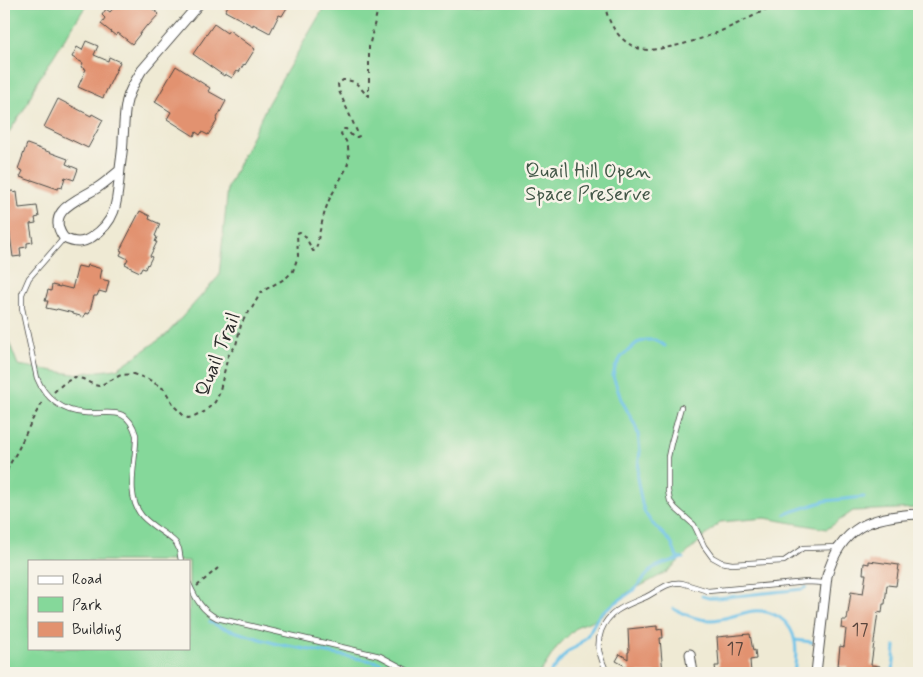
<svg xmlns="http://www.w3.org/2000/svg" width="923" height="677" font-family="Mynerve,sans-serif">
<rect width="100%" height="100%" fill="#f7f3e8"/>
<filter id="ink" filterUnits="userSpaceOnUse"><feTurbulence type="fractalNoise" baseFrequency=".02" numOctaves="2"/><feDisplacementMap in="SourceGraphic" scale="10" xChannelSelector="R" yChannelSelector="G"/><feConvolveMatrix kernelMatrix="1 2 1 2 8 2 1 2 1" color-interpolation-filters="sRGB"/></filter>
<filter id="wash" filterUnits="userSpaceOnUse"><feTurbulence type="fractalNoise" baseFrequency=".0096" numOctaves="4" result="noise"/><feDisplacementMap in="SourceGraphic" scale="20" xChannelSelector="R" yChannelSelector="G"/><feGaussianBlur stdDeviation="1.12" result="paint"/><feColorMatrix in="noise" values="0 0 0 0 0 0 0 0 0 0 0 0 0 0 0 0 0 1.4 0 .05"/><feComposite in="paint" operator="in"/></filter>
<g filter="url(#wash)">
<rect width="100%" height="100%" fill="#efead4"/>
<g fill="#85d89a" stroke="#588262" fill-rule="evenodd">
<path d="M4 4H87L37 82 26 106 4 140Z"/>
<path d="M326 4H919V508L853 511 827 529 765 518 720 522 667 572 627 593 597 619 578 626 557 647 540 673H4V329L18 365 73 374 117 369 166 335 219 276 228 187 268 103ZM29 561H189V648H29Z"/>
</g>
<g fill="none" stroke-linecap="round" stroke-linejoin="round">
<g stroke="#6cc2e9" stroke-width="3">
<path d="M785 514 825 501 864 497"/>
<path d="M702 596 709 598H717L803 589 806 587"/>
<path d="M674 609C685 615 698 620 711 620 725 620 739 613 753 611 763 610 770 612 779 617 799 630 797 653 794 673"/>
<path d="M210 622 220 627 277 644 378 662 402 673"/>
<path d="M795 640 812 642"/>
<path d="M550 673 568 651 576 647 587 636 598 617 602 612 634 590 653 568 665 563 683 558 677 557 671 542 651 522 645 513 642 504 637 478 640 451 638 434 635 425 621 399 613 376 615 368 622 356 637 343 646 340H655L659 342 665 346"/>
<path d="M893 673 895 646"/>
</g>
</g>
<g id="blocks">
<g fill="#e2926f">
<path d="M117 4H146L159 14 148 26 147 25 132 44 118 33 116 36 101 24 105 18 102 15 106 9 110 12Z"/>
<path d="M229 4H283L288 6 282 16 279 15 270 33 253 24V26L225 11Z"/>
<path d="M214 24 227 33 229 30 255 49 245 65 244 64 239 72 237 71 232 78 225 74 224 76 193 54Z"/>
<path d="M86 41 98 46 94 55 108 61 109 57 120 62 103 98 78 87 86 69 81 67 83 63 72 57 77 47 82 50Z"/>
<path d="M176 66 210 88 208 91 226 101 216 120 217 121 208 135 202 132 200 135 196 132 194 136 167 119 171 112 155 102Z"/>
<path d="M58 99 91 116 92 114 103 120 88 148 44 127Z"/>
<path d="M27 144 68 159 66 164 78 169 74 180 65 177 62 188 59 187 58 189 32 180V181L20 177 23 171 18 169Z"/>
<path d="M13 191 14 193 17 192 19 208 37 206 39 217 35 218 36 223 30 224 33 242 27 243V247L20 248 21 256 13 257 8 221H4V202H7L5 192Z"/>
<path d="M140 211 150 216 149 219 160 224 155 236 157 237 155 242H157L150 256 152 257 148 265 147 264 145 269 142 268 140 272 129 267V266L125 264 128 259 120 255 122 251 120 250Z"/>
<path d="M88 265 102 269 100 279 109 281 106 293 99 291 97 296H94L89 314 85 313 84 317 73 314V313L57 309 56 310 46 308 48 301H45L48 290 51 291 52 285 60 287V286L72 289 78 266 87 268Z"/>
<path d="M869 561 899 565 896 586 887 585 885 604H883L882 613 878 612 871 665 880 666 879 673H846L847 667 838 666 840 646 844 647 846 629 841 628 842 620H847L851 592 863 594 866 574H863L864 563 869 564Z"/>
<path d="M657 626V630L662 629 663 638H660L663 673H629V668L616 661 620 654 628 659V652H629L628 629Z"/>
<path d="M750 634 753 651 755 650 756 659 750 660 751 673H716L715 666H719L717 637Z"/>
</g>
</g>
</g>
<g filter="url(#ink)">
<use href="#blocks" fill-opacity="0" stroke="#484844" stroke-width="1"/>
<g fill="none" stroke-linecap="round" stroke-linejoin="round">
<defs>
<g id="service">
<path d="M64 238 29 278 22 294V308L37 378C45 398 63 412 85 413 108 415 127 404 136 435 137 459 124 495 142 516 152 527 166 533 176 543L179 549 181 561"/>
<path d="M681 407 671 443 668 457V491L670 501 675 508 694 525 697 531 704 546 712 557 721 562 732 564 784 561 803 548 839 547"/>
<path d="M189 584C196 599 202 611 217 618L380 656 412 673"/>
<path d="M607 673C604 666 601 658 599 651 598 644 599 637 601 631 609 610 627 605 646 597 658 591 668 581 682 583L708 591 807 582 826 583"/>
</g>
<g id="minor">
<path d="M119 171C113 176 107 181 100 186 82 199 43 209 64 238 74 243 82 244 92 237 119 220 117 197 120 169 121 159 123 149 123 139 124 127 124 116 126 105 128 92 136 80 142 70L199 4"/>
<path d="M690 654 693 673"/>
<path d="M816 673 827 576C841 526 871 516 919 514"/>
</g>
</defs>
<use href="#service" stroke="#484844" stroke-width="6"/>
<use href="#minor" stroke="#484844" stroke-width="11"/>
<g stroke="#484844" stroke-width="2" stroke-dasharray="4 4" stroke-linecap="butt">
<path d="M605 4C607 25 624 49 648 50 695 46 735 26 776 4"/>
<path d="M54 392 64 383 75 377 83 379 94 385 99 386 121 375 133 374 148 379 164 389 175 407 184 416 188 418 194 417 204 412 215 402 219 394 228 356 236 345 241 325 245 317 252 308 261 292 286 278 293 271 298 256 297 233 300 232 305 236 313 251H315L317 246 319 234 325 211 329 200 346 169 348 163 349 158 348 147 346 141 341 134 343 129H346L353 137H357L359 136 339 91 338 84 343 80C360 80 358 89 369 96V47L379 4"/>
<path d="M4 478C7 468 13 459 18 450 26 433 33 417 43 401"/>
<path d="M197 586 218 568"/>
</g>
<use href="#service" stroke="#fff" stroke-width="4.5"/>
<use href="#minor" stroke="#fff" stroke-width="9"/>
</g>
</g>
<g text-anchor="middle" stroke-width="5" stroke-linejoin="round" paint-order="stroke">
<g font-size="18" fill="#59453c">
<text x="860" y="635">17</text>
<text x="735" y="654">17</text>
</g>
<g font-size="20" fill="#425647" stroke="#f7f3e8">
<text x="588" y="177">Quail Hill Open<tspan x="588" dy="23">Space Preserve</tspan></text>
</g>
<g font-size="20" fill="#2b2b2b" stroke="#f7f3e8">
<text transform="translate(217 354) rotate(-68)" y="7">Quail Trail</text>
</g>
</g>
<rect width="923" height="677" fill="none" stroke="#f7f3e8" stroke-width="20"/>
<rect x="28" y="560" width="162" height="90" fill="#f7f3e8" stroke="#a5a39c"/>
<rect x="38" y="576" width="25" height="8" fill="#ffffff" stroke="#a5a39c"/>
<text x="72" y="584" font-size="15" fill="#2b2b2b">Road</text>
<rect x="38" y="597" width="25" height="15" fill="#85d89a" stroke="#a5a39c"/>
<text x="72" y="610" font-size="15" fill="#2b2b2b">Park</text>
<rect x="38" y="622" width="25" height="15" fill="#e2926f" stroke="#a5a39c"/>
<text x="72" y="634" font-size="15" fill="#2b2b2b">Building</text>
</svg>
